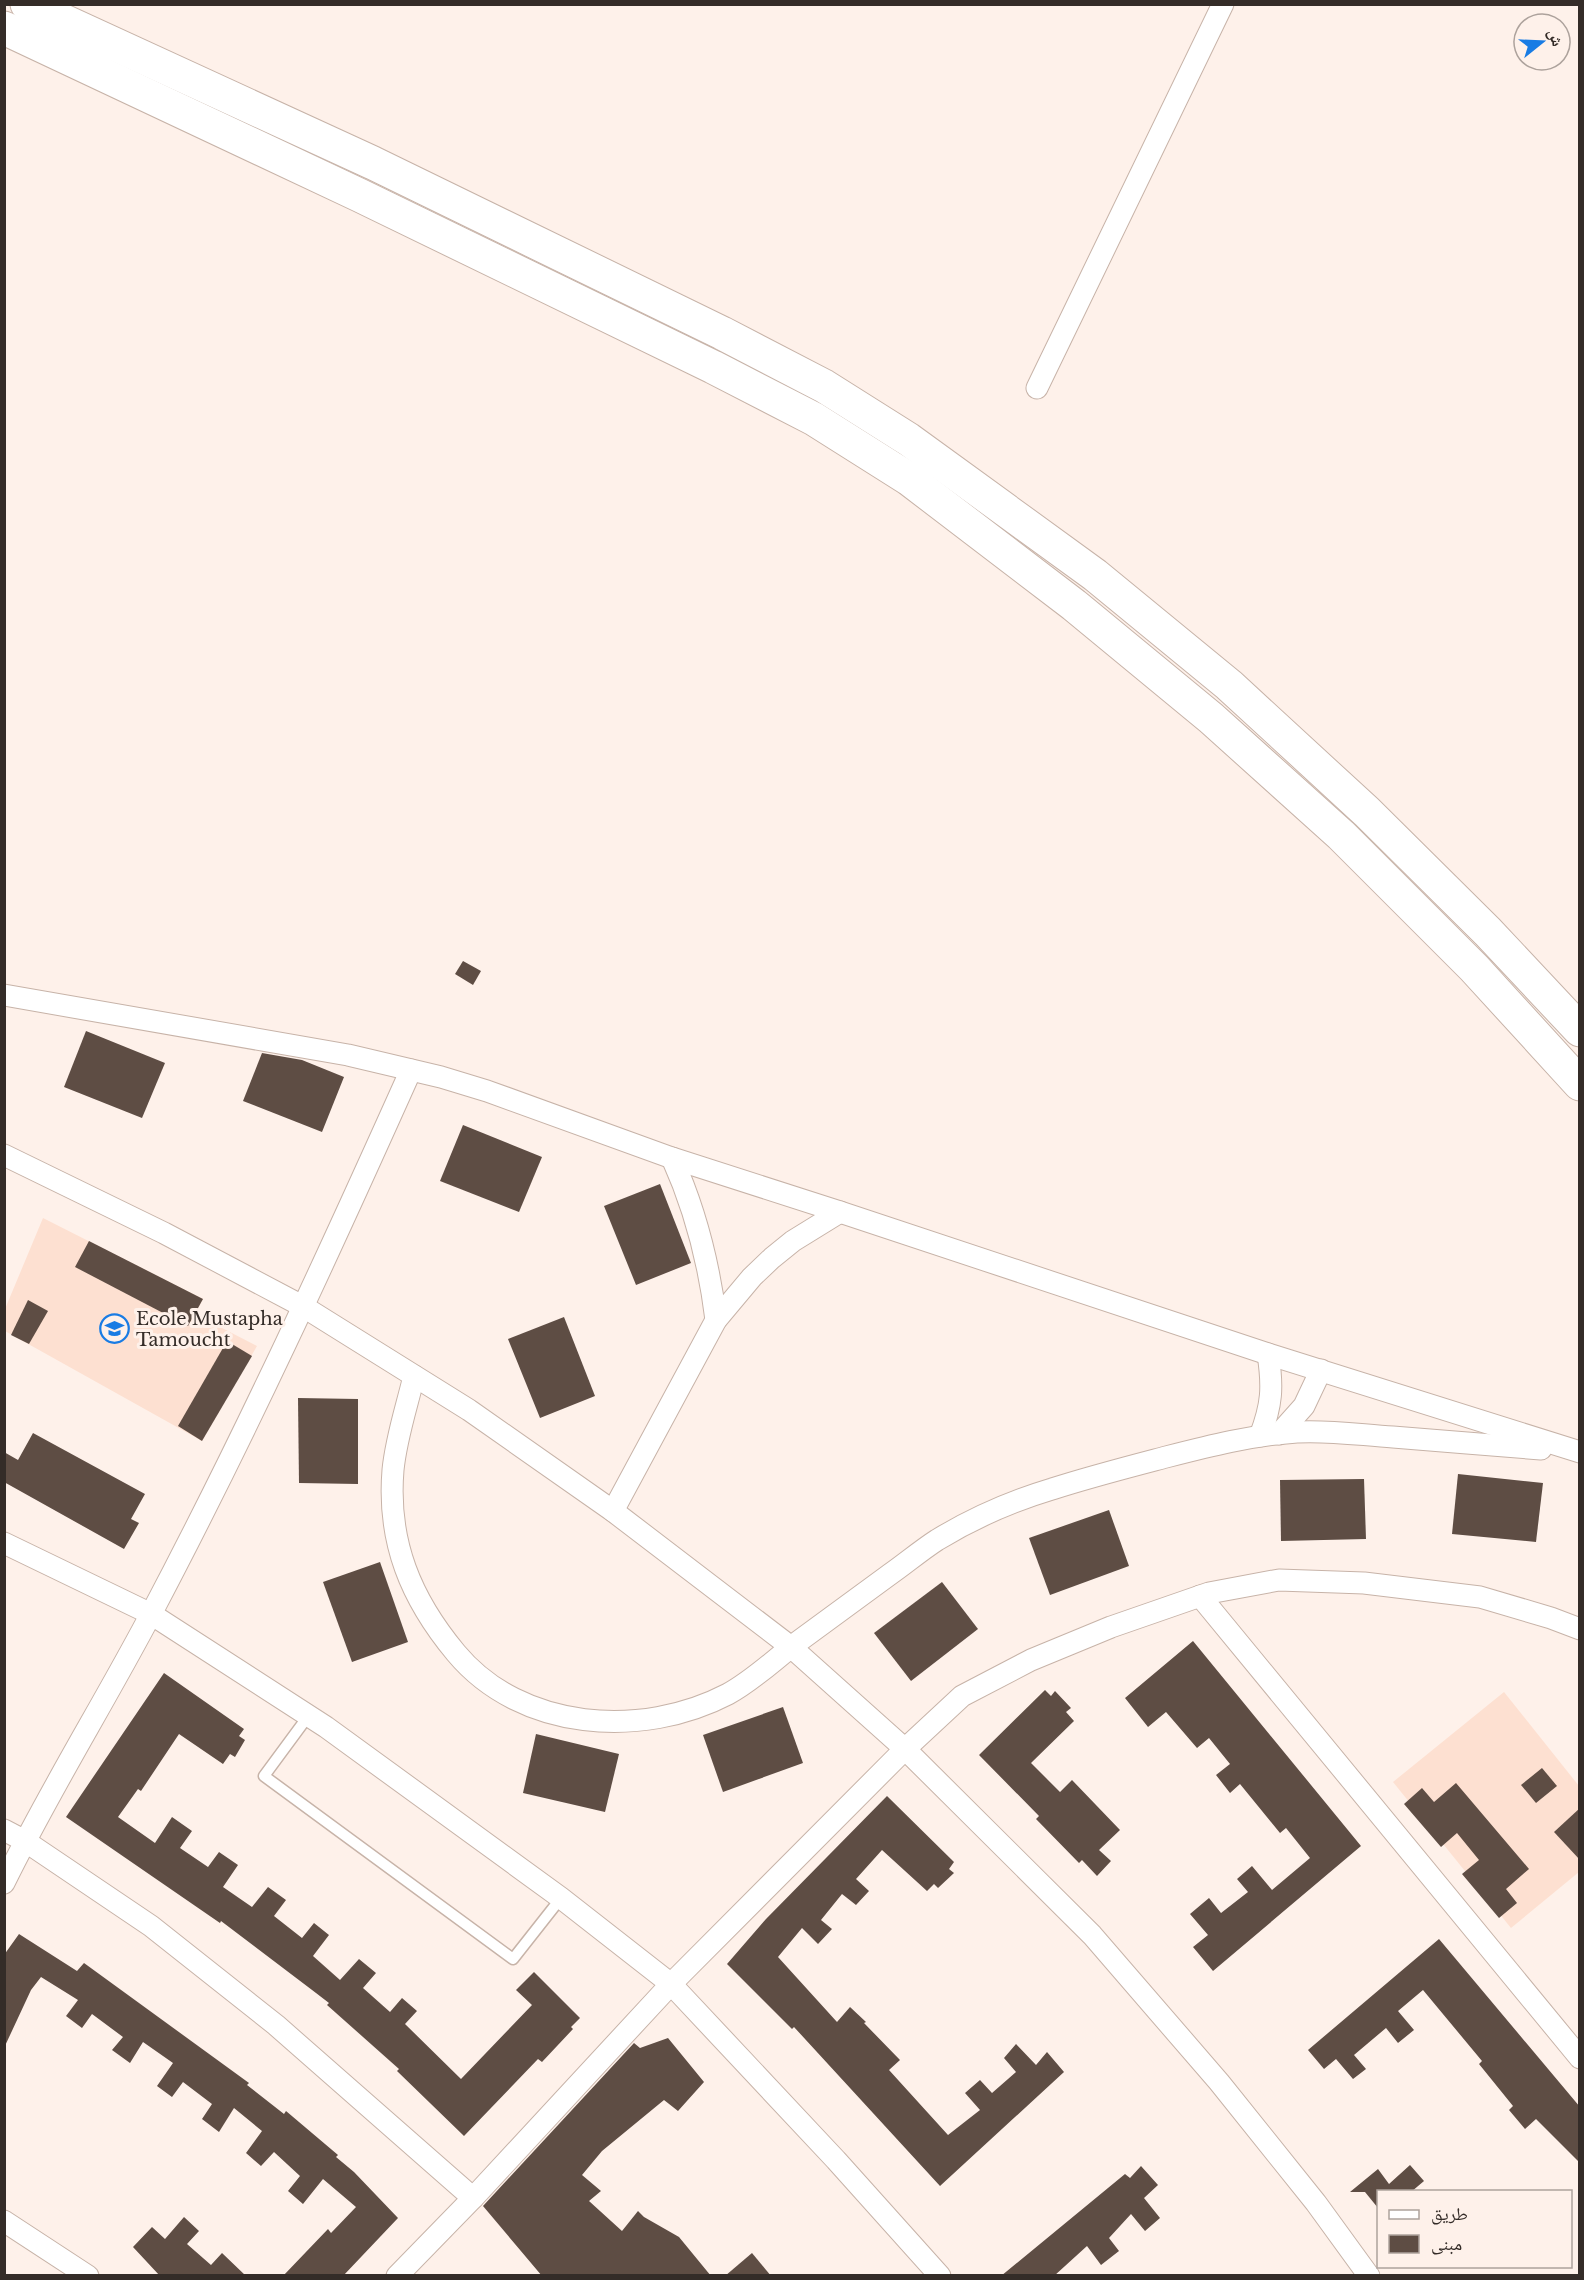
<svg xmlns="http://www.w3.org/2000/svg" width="1584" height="2280" font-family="'Libre Baskerville','Noto Naskh Arabic',serif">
<rect width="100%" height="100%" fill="#fef1ea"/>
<g fill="#fde0d1">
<path d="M43 1218 203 1299 195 1314 257 1346 202 1441 5 1331V1309Z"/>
<path d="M1504 1692 1579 1786V1872L1511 1928 1393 1782Z"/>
</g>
<g fill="#5e4d44">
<path d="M463 961 481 971 473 985 455 974Z"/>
<path d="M86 1031 165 1063 142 1118 64 1087Z"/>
<path d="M262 1053 302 1060 344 1077 322 1132 243 1101Z"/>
<path d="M463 1125 542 1157 519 1212 440 1181Z"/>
<path d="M660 1184 691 1263 636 1285 604 1206Z"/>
<path d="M89 1241 203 1299 188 1326 75 1267Z"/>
<path d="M28 1300 48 1311 29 1344 11 1335Z"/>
<path d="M564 1317 595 1396 540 1418 508 1339Z"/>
<path d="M227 1341 252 1356 202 1441 178 1426Z"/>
<path d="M298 1398 358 1399V1484L299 1483Z"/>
<path d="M33 1433 145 1494 131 1519 139 1523 124 1549 4 1482V1452L18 1460Z"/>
<path d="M1458 1474 1543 1483 1536 1542 1452 1534Z"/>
<path d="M1364 1479 1366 1539 1281 1541 1280 1480Z"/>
<path d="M1109 1510 1129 1566 1050 1595 1029 1538Z"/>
<path d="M380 1562 408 1642 352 1662 323 1582Z"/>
<path d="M942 1582 978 1629 911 1681 874 1633Z"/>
<path d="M1193 1641 1361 1846 1213 1971 1193 1947 1208 1935 1190 1914 1209 1898 1221 1913 1248 1892 1237 1879 1252 1866 1272 1890 1310 1858 1286 1828 1280 1833 1240 1784 1230 1793 1216 1775 1230 1764 1209 1738 1197 1748 1166 1712 1148 1727 1125 1698Z"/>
<path d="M164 1673 244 1729 239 1736 245 1740 235 1757 230 1754 223 1764 179 1734 141 1791 138 1789 118 1817 155 1843 172 1817 192 1831 180 1848 208 1867 219 1852 238 1865 223 1887 252 1907 268 1887 286 1900 274 1916 302 1938 314 1923 329 1935 313 1956 340 1980 359 1959 376 1973 363 1988 390 2012 402 1998 417 2011 405 2024 461 2079 532 2005 516 1990 534 1972 580 2018 571 2027 573 2029 542 2062 538 2059 464 2136 397 2071 399 2069 327 2005 329 2003 316 1993 221 1921 220 1923 66 1817Z"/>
<path d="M1045 1690 1051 1696 1055 1691 1071 1708 1066 1712 1074 1721 1031 1763 1060 1792 1072 1780 1120 1830 1099 1850 1111 1861 1097 1876 1082 1860 1079 1863 1036 1819 1039 1816 979 1755Z"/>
<path d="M783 1707 803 1763 723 1792 703 1735Z"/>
<path d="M536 1734 619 1754 605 1812 523 1793Z"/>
<path d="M1542 1768 1557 1786 1536 1803 1521 1785Z"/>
<path d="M1456 1783 1529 1869 1506 1889 1517 1903 1499 1918 1462 1874 1479 1860 1457 1833 1441 1847 1404 1804 1422 1788 1434 1802Z"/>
<path d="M887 1796 954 1862 949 1869 954 1873 938 1888 934 1884 927 1891 882 1850 856 1879 869 1891 856 1905 842 1894 821 1920 832 1929 818 1944 802 1928 778 1957 837 2022 850 2007 866 2022 864 2023 900 2060 889 2070 948 2135 980 2110 965 2093 980 2080 992 2093 1016 2072 1004 2058 1016 2044 1036 2065 1047 2052 1064 2072 940 2186 794 2027 792 2029 727 1964 766 1919Z"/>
<path d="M1580 1808V1860L1554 1832Z"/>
<path d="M19 1934 77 1971 84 1963 249 2083 247 2085 284 2114 286 2111 338 2155 336 2157 354 2172 398 2218 343 2276H283L328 2229 331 2233 356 2207 323 2179 303 2204 288 2191 300 2176 274 2152 261 2166 246 2153 262 2131 234 2108 219 2132 202 2119 212 2104 183 2082 172 2097 157 2086 173 2063 143 2042 130 2063 112 2050 123 2037 92 2014 82 2028 66 2016 78 2000 41 1977 31 1990 4 2048V1955Z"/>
<path d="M1439 1939 1580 2107V2163L1536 2119 1525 2129 1509 2110 1513 2106 1479 2064 1482 2061 1423 1990 1398 2011 1414 2030 1398 2043 1386 2028 1354 2055 1366 2069 1353 2079 1336 2059 1324 2069 1308 2050Z"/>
<path d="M668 2038 704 2082 678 2111 664 2100 602 2151 582 2175 601 2191 589 2201 622 2231 638 2211 644 2217 679 2237 711 2276H542L483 2206 634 2043 640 2048Z"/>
<path d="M1410 2165 1424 2181 1411 2192H1378V2208L1365 2192H1350L1378 2169 1389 2184Z"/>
<path d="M1141 2166 1158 2185 1144 2198 1160 2218 1145 2231 1131 2214 1109 2238 1119 2251 1101 2265 1087 2246 1054 2276H1001L1125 2174 1130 2178Z"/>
<path d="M184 2217 199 2231 187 2244 211 2265 222 2253 246 2276H160L133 2247 152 2227 165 2239Z"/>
<path d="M752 2253 771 2276H725Z"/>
</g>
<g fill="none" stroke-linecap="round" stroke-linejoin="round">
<defs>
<path id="service" d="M309 1715 264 1776 513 1959 561 1898"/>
<g id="minor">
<path d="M1037 388 1223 4"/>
<path d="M4 995 348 1055 441 1077 487 1091 672 1158 840 1212 1268 1354 1580 1452"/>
<path d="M4 1155 164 1233 304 1307 469 1410 613 1511 791 1647 905 1749 1092 1935 1219 2082 1316 2203 1369 2276"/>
<path d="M672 1158C696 1211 709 1263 716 1320"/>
<path d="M414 1376C407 1406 396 1438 393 1470 387 1542 411 1599 456 1653 521 1731 642 1739 728 1694 754 1680 776 1658 799 1641 829 1619 859 1597 889 1575 905 1564 920 1551 937 1540 973 1518 1012 1501 1052 1489 1089 1477 1128 1467 1166 1457 1209 1446 1252 1435 1297 1432 1329 1430 1361 1435 1393 1437 1442 1441 1492 1445 1541 1449"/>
<path d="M1279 1434 1304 1406 1321 1370"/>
<path d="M1260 1436C1272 1405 1273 1387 1268 1354"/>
<path d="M613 1511 716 1320 752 1277 772 1258 793 1241 840 1212"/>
<path d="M4 1543 151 1614 326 1727 561 1898 671 1984 836 2160 940 2276"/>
<path d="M1200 1596 1580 2058"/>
<path d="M4 1830 25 1841 151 1926 276 2025 473 2198"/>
<path d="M4 1883C49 1791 103 1705 151 1614 245 1436 329 1253 411 1070"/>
<path d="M4 2221 88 2276"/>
<path d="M397 2276 473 2198 671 1984 905 1749 962 1696 1031 1660 1111 1627 1209 1593 1279 1580 1364 1583 1480 1597 1551 1618 1580 1629"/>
</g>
<g id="trunk">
<path d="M27 4 373 163 722 333 824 386 908 439 1095 575 1229 685 1367 812 1488 932 1580 1030"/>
<path d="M4 28 359 195 713 367 814 419 909 479 1074 605 1211 718 1341 835 1474 968 1580 1084"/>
</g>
</defs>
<use href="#service" stroke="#c7b3a8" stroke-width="13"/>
<use href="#minor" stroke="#c7b3a8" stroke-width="23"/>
<use href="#trunk" stroke="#c7b3a8" stroke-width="35"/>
<use href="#service" stroke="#fff" stroke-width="10"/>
<use href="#minor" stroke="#fff" stroke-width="21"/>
<use href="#trunk" stroke="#fff" stroke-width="33"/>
</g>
<defs>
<symbol id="school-ring" viewBox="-11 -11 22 22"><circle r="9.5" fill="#fef1ea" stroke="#197ce4" stroke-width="1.5"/><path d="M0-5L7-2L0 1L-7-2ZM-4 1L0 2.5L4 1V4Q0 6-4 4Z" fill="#197ce4"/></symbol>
</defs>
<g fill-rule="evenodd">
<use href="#school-ring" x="98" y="1312" width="33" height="33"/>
</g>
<g text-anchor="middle" stroke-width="6" stroke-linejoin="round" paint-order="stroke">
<g font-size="18" fill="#342c28" stroke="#fef1ea" text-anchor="start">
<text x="136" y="1325">Ecole Mustapha<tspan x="136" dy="21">Tamoucht</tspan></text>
</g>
</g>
<rect width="1584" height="2280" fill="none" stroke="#342c28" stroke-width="12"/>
<rect x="1377" y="2190" width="195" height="78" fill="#fef1ea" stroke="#ada29c" stroke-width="1.5"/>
<rect x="1389" y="2210" width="30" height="9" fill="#ffffff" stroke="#ada29c" stroke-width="1.5"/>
<text x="1431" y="2220" font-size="18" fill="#342c28">طريق</text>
<rect x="1389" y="2235" width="30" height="18" fill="#5e4d44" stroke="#ada29c" stroke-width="1.5"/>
<text x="1431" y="2250" font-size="18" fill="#342c28">مبنى</text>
<g transform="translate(1542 42) rotate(72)"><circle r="28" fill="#fef1ea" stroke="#ada29c" stroke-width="1.5"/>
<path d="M0-4.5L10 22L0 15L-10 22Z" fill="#197ce4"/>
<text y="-9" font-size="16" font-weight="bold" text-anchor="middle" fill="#342c28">ش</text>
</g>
</svg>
